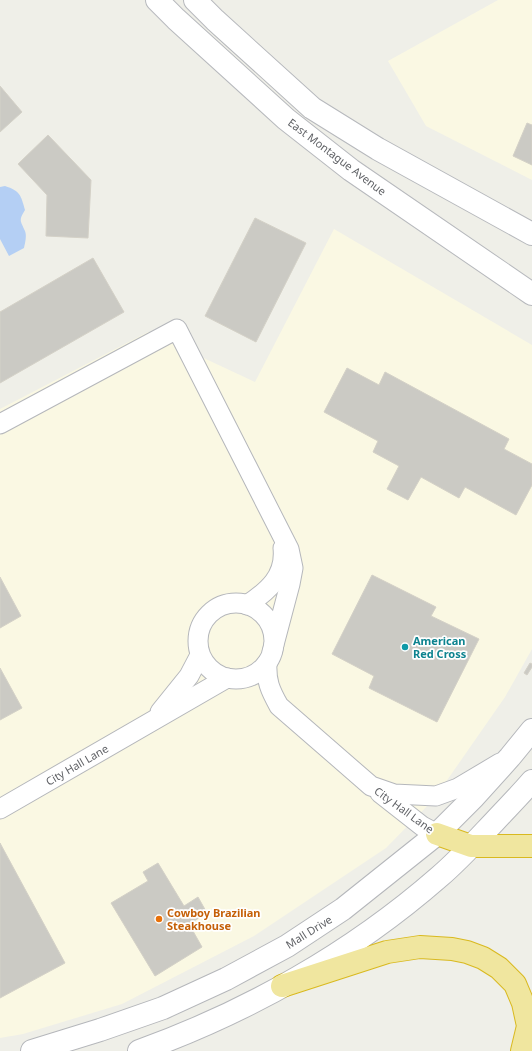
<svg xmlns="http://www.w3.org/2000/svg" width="532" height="1051" font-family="'Noto Sans',sans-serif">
<rect width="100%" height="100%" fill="#efefe8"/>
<g fill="#faf8e3">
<path d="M498 0H532V180L426 126 388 61Z"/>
<path d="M334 229 532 345V649L505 697 434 799 386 848 254 936 122 1004 23 1034 0 1038V409L148 332 255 382Z"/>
</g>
<path fill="#b4cff4" d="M5 186C20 191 21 195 25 210 18 221 21 221 25 231 27 236 25 243 24 248L9 256 0 239V187Z"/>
<g fill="#cbcac4" stroke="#d4d1c7">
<path d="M0 86 22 112 0 132Z"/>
<path d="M527 123 532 125V165L513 156Z"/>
<path d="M48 135 91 180 88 238 46 236 47 195 18 164Z"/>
<path d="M255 218 306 243 256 342 205 316Z"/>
<path d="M93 258 124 312 0 383V312Z"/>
<path d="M347 368 379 385 385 372 509 439 504 449 532 464V485L516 515 465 487 459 498 421 477 408 500 387 489 399 466 373 452 378 441 324 412Z"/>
<path d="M372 575 436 607 431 616 479 639 437 722 369 688 374 676 332 654Z"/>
<path d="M0 577 21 616 0 628Z"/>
<path d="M530 663 532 664V667L527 675 524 673Z"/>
<path d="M0 668 22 708 0 720Z"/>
<path d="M0 843 65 963 0 998Z"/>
<path d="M158 863 184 906 198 897 207 913 189 924 202 947 155 976 111 903 148 881 143 872Z"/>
</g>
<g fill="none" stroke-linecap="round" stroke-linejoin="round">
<defs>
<g id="minor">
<path d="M0 424 177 329 289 549 293 568 290 584 272 652"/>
<circle cx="236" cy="641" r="38"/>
<path d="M247 605C268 591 286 576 283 548"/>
<path d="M267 663C266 681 270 690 279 706L371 786 394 794 436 796 458 788 500 763"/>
<path d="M160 712 189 676 200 655"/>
<path d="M380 793 422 826 437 834"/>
<path d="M0 809 227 678"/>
</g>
<g id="tertiary">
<path d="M32 1051 100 1030 163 1008 226 979 287 946 343 909 437 834 474 797 510 757 532 730"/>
<path d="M139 1051C248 1012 352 953 439 877 459 860 477 840 495 821 507 808 520 795 532 781"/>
</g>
<g id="secondary">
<path d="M157 0 176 19 286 119 351 170 532 294"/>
<path d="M195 0 215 20 312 108 378 149 532 234"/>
</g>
<g id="motorway">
<path d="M437 834 471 846H532"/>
<path d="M282 986 387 952 420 947 452 949 467 952 483 958 499 968 515 984 523 1003 528 1026 522 1051"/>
</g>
</defs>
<use href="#minor" stroke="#b5b7bb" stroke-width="21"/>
<use href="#tertiary" stroke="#b5b7bb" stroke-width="24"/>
<use href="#secondary" stroke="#b7b9bd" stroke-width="24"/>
<use href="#motorway" stroke="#d9b91f" stroke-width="24"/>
<use href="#minor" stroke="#fff" stroke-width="19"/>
<use href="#tertiary" stroke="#fff" stroke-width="22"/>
<use href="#secondary" stroke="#fff" stroke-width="22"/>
<use href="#motorway" stroke="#f0e69f" stroke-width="22"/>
</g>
<circle fill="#0f9aa8" stroke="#fff" stroke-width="1.5" cx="405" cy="647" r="4"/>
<circle fill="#e8710a" stroke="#fff" stroke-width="1.5" cx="159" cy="919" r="4"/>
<g text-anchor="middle" stroke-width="3.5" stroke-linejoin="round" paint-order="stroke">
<g font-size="11" fill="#606266" stroke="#fff">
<text transform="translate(337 157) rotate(37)" y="4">East Montague Avenue</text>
<text transform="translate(77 765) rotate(-30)" y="4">City Hall Lane</text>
<text transform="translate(404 810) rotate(36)" y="4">City Hall Lane</text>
<text transform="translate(309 932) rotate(-32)" y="4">Mall Drive</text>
</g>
<g font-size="11" font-weight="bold" fill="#0d838f" stroke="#fff" text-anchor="start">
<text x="413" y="645">American<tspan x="413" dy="13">Red Cross</tspan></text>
</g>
<g font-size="11" font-weight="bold" fill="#c56008" stroke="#fff" text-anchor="start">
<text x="167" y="917">Cowboy Brazilian<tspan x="167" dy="13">Steakhouse</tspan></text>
</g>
</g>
</svg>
